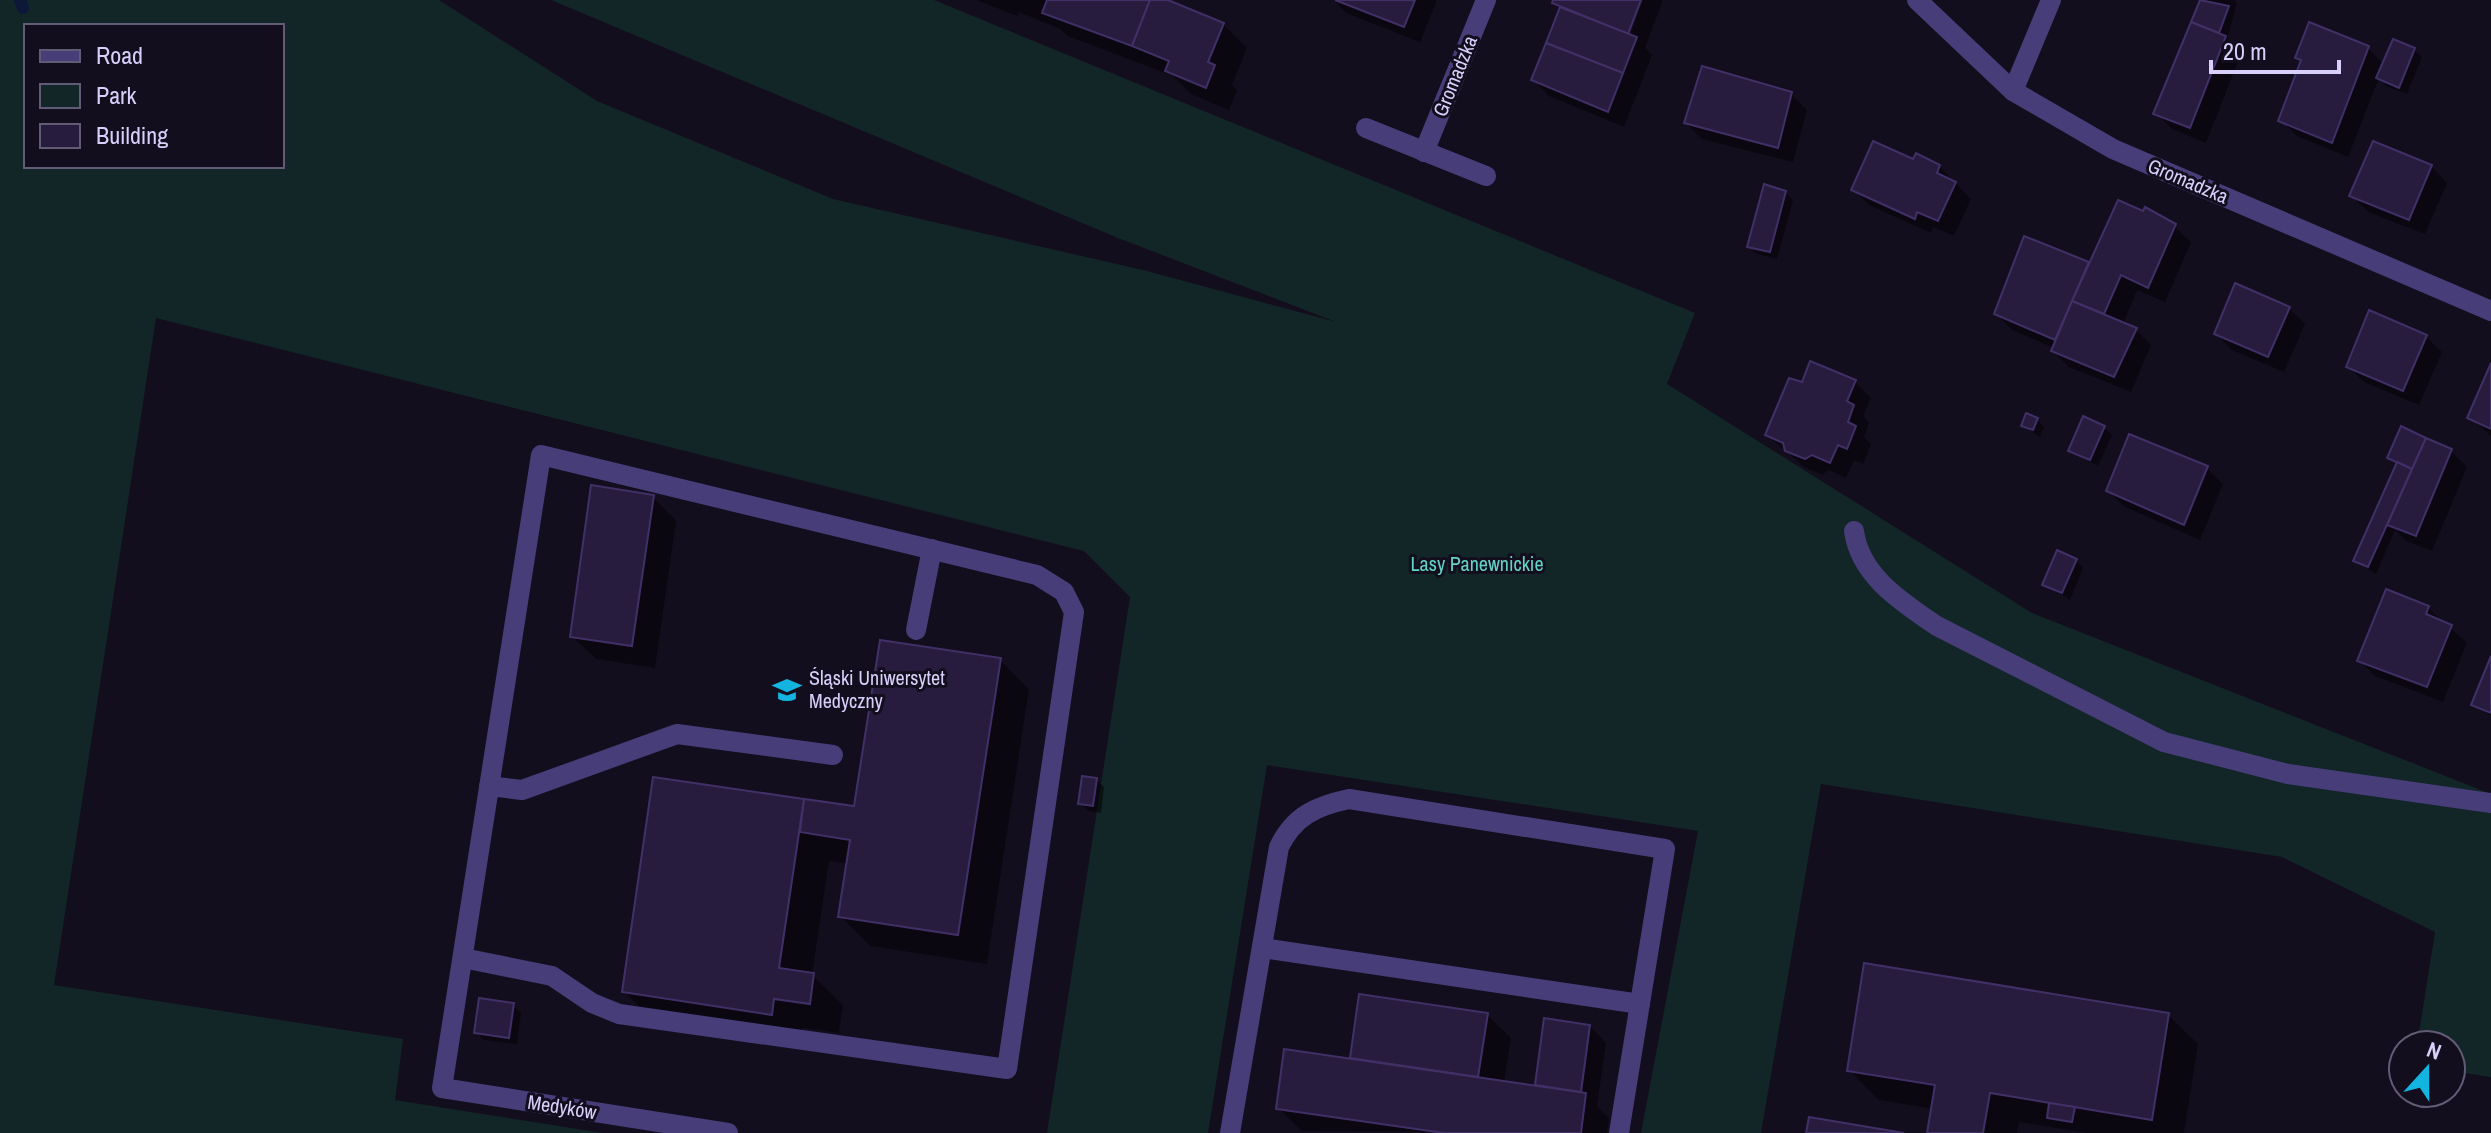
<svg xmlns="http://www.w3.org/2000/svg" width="2491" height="1133" font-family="'Archivo Narrow',sans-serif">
<rect width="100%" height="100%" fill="#130e1e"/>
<path fill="#122527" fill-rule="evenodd" d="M0 0H439L597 101 833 199 1143 270 1336 322 1118 238 551 0H934L1695 313 1667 384 2032 613 2491 794V1077L2451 1071V1045H2417L2435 932 2282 857 1821 784 1761 1133H1641L1698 831 1267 765 1208 1133H1047L1130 597 1084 551 156 318 54 985 403 1039 395 1100 603 1133H0ZM26 26H282V166H26Z"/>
<g fill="#0007">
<path d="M977 0H1163L1223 24 1247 48 1232 85 1237 90 1229 110 1191 94 1173 76 1068 36 1060 29 1019 12 1017 16Z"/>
<path d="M1334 0H1437L1420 42 1346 13Z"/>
<path d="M1555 0H1639L1623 42 1627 44 1643 0H1663L1645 48 1652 55 1624 127 1549 96 1533 80 1561 10Z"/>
<path d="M2202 0H2234L2237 3 2227 40 2241 54 2206 143 2172 129 2156 113Z"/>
<path d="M2368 48 2384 65 2414 50 2422 57 2407 94 2386 86 2379 78 2348 157 2297 136 2281 120 2302 63 2297 57Z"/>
<path d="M1791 94 1807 110 1793 162 1702 139 1686 123Z"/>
<path d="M1914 162 1939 166 1971 199 1954 236 1933 227 1931 233 1869 205 1853 189Z"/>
<path d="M2431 166 2447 183 2425 234 2368 212 2352 196Z"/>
<path d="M1785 192 1793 200 1777 259 1757 254 1749 247Z"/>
<path d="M2146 209 2163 216 2191 242 2165 302 2137 290 2123 324 2135 329 2151 345 2131 392 2069 367 2053 351 2054 348 2012 330 1996 314 2026 239 2090 265Z"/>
<path d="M2289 308 2305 324 2284 372 2232 350 2216 334Z"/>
<path d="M2425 336 2442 352 2419 405 2364 382 2348 366Z"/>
<path d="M2491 368V436L2470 417Z"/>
<path d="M1855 382 1871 398 1863 416 1869 423 1864 437 1871 444 1863 464 1854 460 1846 478 1829 470 1822 475 1804 467 1767 435 1803 385Z"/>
<path d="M2037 420 2044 427 2040 437 2024 426Z"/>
<path d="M2104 428 2112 435 2098 466 2070 450Z"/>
<path d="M2402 429 2451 451 2467 467 2432 551 2406 541 2395 530 2376 574 2356 561 2398 466 2390 458Z"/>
<path d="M2207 468 2223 484 2200 540 2125 507 2108 491Z"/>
<path d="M653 497 676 521 655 668 596 659 572 636Z"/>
<path d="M2076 560 2083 568 2070 600 2044 584Z"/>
<path d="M2388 592 2428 608 2467 643 2443 702 2375 676 2359 660Z"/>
<path d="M1000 660 1029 689 987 964 870 946 840 916 848 864 829 861 812 975 843 1005 839 1033 803 1028 801 1043 653 1021 624 991 655 780 856 808Z"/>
<path d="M2491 661V716L2474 705Z"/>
<path d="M1096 780 1104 787 1101 813 1088 811 1080 803Z"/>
<path d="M1360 996 1487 1015 1511 1038 1504 1082 1542 1088 1538 1084 1590 1026 1606 1043 1597 1106 1609 1118 1607 1133 1302 1131 1278 1108 1352 1060Z"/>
<path d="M513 1005 521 1013 517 1044 484 1040 477 1032Z"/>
<path d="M2168 1015 2198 1044 2184 1133H2087L2019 1122 2017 1133H1929L1933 1109 1879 1100 1849 1070Z"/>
</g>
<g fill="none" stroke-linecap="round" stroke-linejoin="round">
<path stroke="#0d1738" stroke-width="12" d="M20 0 23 8"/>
</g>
<g fill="#271c3d" stroke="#413067" stroke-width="2">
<path d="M1047 0H1150L1132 46 1042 13Z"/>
<path d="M1150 0H1168L1224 23 1208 62 1215 65 1206 88 1165 71 1169 61 1132 46Z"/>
<path d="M1335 0H1415L1404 27Z"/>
<path d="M1553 0H1641L1628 34 1552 3Z"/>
<path d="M2200 0 2229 6 2219 33 2191 22Z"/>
<path d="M1560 7 1637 37 1623 73 1546 43Z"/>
<path d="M2191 22 2226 36 2190 128 2153 114Z"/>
<path d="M2309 22 2369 46 2332 143 2278 121 2301 60 2295 58Z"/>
<path d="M2393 39 2415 48 2399 88 2376 78Z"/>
<path d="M1546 43 1623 73 1608 112 1531 80Z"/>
<path d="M1702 66 1792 92 1778 148 1684 123Z"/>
<path d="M1873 141 1913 159 1916 153 1940 165 1937 173 1956 182 1938 221 1917 212 1915 219 1851 190Z"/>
<path d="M2373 141 2432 165 2409 220 2349 196Z"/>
<path d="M1764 184 1786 191 1770 252 1747 247Z"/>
<path d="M2118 200 2143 211 2145 207 2176 224 2148 288 2121 275 2104 314 2072 301Z"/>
<path d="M2024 236 2089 262 2055 340 1994 314Z"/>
<path d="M2235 283 2290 307 2268 357 2214 334Z"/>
<path d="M2072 301 2137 328 2114 377 2051 351Z"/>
<path d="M2369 310 2427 335 2403 391 2346 367Z"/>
<path d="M1810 361 1856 380 1847 401 1854 405 1848 422 1856 426 1847 449 1838 445 1830 463 1812 455 1805 459 1785 451 1783 443 1765 435 1789 378 1802 382Z"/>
<path d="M2491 363V429L2467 418Z"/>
<path d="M2026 413 2038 418 2033 430 2021 426Z"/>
<path d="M2083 416 2105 426 2090 460 2068 451Z"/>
<path d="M2401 426 2426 438 2412 469 2387 458Z"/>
<path d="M2129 434 2208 466 2184 525 2106 491Z"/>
<path d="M2426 438 2452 449 2416 536 2387 525Z"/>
<path d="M2397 462 2412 469 2368 567 2353 561Z"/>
<path d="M591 485 654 495 632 646 570 637Z"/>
<path d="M2057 550 2077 559 2062 593 2042 585Z"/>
<path d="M2386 589 2429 606 2426 614 2452 625 2427 687 2357 661Z"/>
<path d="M880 640 1001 658 958 935 838 917 850 840 800 832 804 799 854 806Z"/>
<path d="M2491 656V713L2471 705Z"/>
<path d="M1082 776 1097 778 1093 806 1078 804Z"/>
<path d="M653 777 804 799 779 968 814 973 810 1004 774 999 772 1015 622 992Z"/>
<path d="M1864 963 2169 1013 2152 1120 1990 1093 1983 1133H1927L1935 1085 1847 1071Z"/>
<path d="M1359 994 1488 1013 1478 1077 1350 1058Z"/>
<path d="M479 998 514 1003 509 1038 474 1033Z"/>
<path d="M1544 1018 1590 1025 1581 1092 1535 1085Z"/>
<path d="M1284 1049 1586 1093 1581 1133H1444L1276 1109Z"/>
<path d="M2049 1103 2075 1107 2072 1122 2047 1118Z"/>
<path d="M1809 1117 1904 1133H1806Z"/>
</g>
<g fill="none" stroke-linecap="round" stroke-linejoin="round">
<g stroke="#473d79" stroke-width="20">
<path d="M1917 0 2013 91 2113 149 2491 311"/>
<path d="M2013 91 2051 0"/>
<path d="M1366 128 1486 176"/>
<path d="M1424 152 1486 0"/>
<path d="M1854 531C1860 576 1902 602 1937 626L2164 742 2288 774 2491 803"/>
<path d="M916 630 932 549"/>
<path d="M489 786 522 790 677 734 833 755"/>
<path d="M1262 948 1640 1004"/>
<path d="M463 958 552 976 592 1003 619 1014 1007 1069 1074 612 1064 592 1037 575 541 455 442 1088 728 1133"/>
<path d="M1230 1133 1279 847C1294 816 1316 806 1349 799L1665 849 1619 1133"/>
</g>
</g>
<defs>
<symbol id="university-bare" viewBox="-9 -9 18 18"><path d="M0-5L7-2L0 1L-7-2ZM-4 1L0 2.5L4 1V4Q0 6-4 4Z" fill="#14b4e1" stroke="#130e1e" stroke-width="2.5" paint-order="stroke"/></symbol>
</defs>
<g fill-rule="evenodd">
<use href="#university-bare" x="767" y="670" width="40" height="40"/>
</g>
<g text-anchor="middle" stroke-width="6" stroke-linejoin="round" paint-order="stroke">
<g font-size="20" fill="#d9cffb" stroke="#130e1e">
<text transform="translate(1455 76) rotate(-68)" y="7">Gromadzka</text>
<text transform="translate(2188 181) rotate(23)" y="7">Gromadzka</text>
<text transform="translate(562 1107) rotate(9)" y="7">Medyków</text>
</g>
<g font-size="20" fill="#62d3c5" stroke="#130e1e">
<text x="1477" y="571">Lasy Panewnickie</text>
</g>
<g font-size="20" fill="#d9cffb" stroke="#130e1e" text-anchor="start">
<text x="809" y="685">Śląski Uniwersytet<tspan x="809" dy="23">Medyczny</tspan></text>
</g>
</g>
<rect x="24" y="24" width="260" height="144" fill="#130e1e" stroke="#625b76" stroke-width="2"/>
<rect x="40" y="50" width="40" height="12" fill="#473d79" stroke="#625b76" stroke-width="2"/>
<text x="96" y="64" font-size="24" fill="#d9cffb">Road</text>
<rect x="40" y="84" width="40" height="24" fill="#122527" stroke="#625b76" stroke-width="2"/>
<text x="96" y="104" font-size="24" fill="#d9cffb">Park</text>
<rect x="40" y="124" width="40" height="24" fill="#271c3d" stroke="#625b76" stroke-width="2"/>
<text x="96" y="144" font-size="24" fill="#d9cffb">Building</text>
<g transform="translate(2427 1069) rotate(21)"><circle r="38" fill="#130e1e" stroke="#625b76" stroke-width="2"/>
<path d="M0-6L14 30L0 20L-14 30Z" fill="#14b4e1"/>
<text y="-12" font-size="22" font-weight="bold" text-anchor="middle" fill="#d9cffb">N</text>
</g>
<path d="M2211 60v12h128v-12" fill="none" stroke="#d9cffb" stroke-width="4"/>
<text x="2223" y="60" font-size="24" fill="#d9cffb" stroke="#130e1e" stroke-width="6" paint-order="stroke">20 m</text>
</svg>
